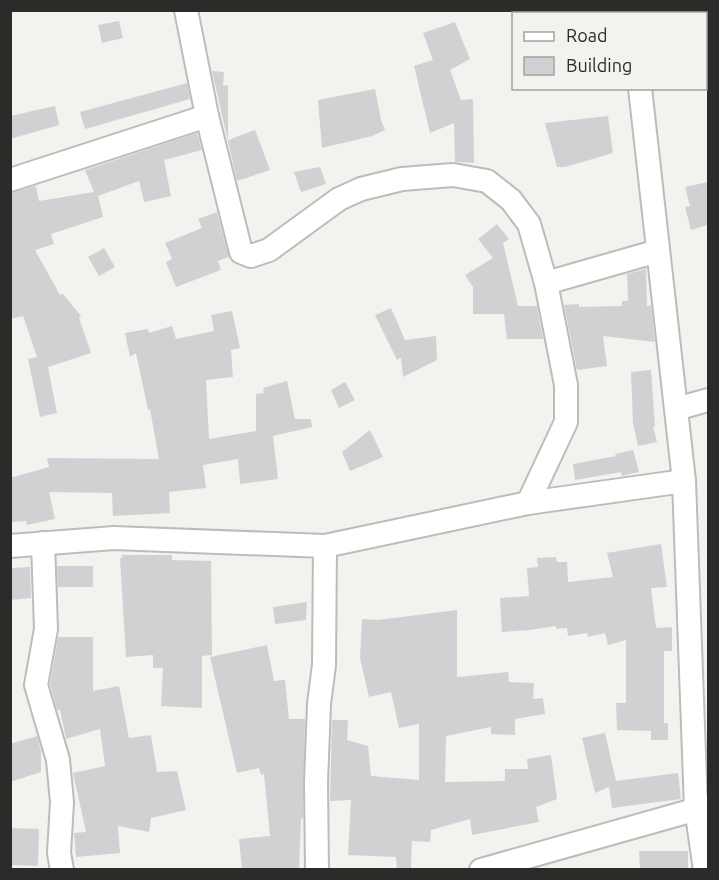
<svg xmlns="http://www.w3.org/2000/svg" width="719" height="880" font-family="Ubuntu,sans-serif">
<rect width="100%" height="100%" fill="#f4f2ef"/>
<g fill="#d3d0d3">
<path d="M119 21 123 38 102 43 98 25Z"/>
<path d="M455 22 470 59 450 70 461 100 473 99 474 163 455 162 454 123 430 133 414 66 433 60 423 33Z"/>
<path d="M212 71 224 72 223 86 228 85V140L255 130 270 170 237 181Z"/>
<path d="M187 83 190 99 85 129 80 112Z"/>
<path d="M375 89 381 120 385 130 372 136 322 148 318 100Z"/>
<path d="M55 106 59 125 10 139V116Z"/>
<path d="M608 116 613 153 565 167H557L545 123Z"/>
<path d="M197 133 202 150 164 160 171 196 144 202 139 181 98 196 103 217 51 234 54 244 35 250 60 295 63 294 81 316 79 318 91 353 48 367 57 413 40 417 28 359 37 357 23 316 10 319V193L36 186 39 201 94 192 85 170Z"/>
<path d="M320 167 326 184 301 192 294 172Z"/>
<path d="M708 182V225L691 230 685 207 690 206 685 187Z"/>
<path d="M217 212 229 257 218 261 221 270 176 287 166 262 172 259 165 243 202 228 198 219Z"/>
<path d="M497 224 509 239 503 243 518 306H537L543 339H507L504 314H473V287L465 275 493 258 478 239Z"/>
<path d="M104 248 115 267 99 276 88 257Z"/>
<path d="M646 269 647 306 651 305 655 342 603 336 607 366 577 370 564 305 579 304V307L622 306V301H628L627 274Z"/>
<path d="M391 308 405 340 436 336 437 360 403 377 401 358 397 360 375 315Z"/>
<path d="M232 311 240 348 231 350 233 377 206 380 209 439 256 431V394L264 393 263 388 287 381 295 419H311L312 427 273 436 278 479 240 484 238 459 203 465 206 488 169 492 170 513 113 516 112 493 49 492 55 519 27 525 26 521 10 522V478L49 467 47 458 159 459 150 409 148 410 136 353 130 357 125 333 148 329 149 333 172 326 176 339 214 331 211 315Z"/>
<path d="M651 370 655 427H653L657 442 638 446 633 423 631 372Z"/>
<path d="M345 382 355 400 339 408 331 390Z"/>
<path d="M370 430 383 457 350 471 342 452Z"/>
<path d="M633 450 639 472 622 476 621 472 575 480 573 464 616 456 615 454Z"/>
<path d="M661 544 667 587 651 588 656 628 672 627V651H664V723H668V740H651V731L617 730 616 703H626V640L608 645 605 633 588 637 587 633 568 636 567 628 556 629V626L530 630 502 632 500 598 529 596 527 568 538 567 537 558 556 557 557 562H567L568 582 613 577 607 553Z"/>
<path d="M122 555H172V560L211 561 212 655 202 656V708L161 706 163 668H153V655L126 657 120 558H122Z"/>
<path d="M57 566H93V587H58Z"/>
<path d="M30 567 31 598 10 600V568Z"/>
<path d="M307 602 306 620 275 624 273 607Z"/>
<path d="M457 610V677L508 672 509 682 534 683 533 699 543 698 545 714 515 719V735L491 734V727L446 736 445 782 505 781V769H528L527 759 551 755 557 799 536 807 539 822 472 835 470 819 431 830 430 842 412 841 411 870H397L396 857 348 855 351 800 330 801 332 720H348L347 740 368 746 371 776 419 780V724L399 728 391 692 369 697 360 658 362 619 378 620Z"/>
<path d="M58 637H93V691L119 686 129 738 151 735 157 772 177 771 186 810 151 818 149 832 118 826 120 853 76 857 74 833 86 832 73 773 105 766 100 729 66 739 60 710H57L50 684Z"/>
<path d="M267 645 274 681 285 680 289 719H305L303 819H301L299 870H242L239 839 270 836 264 774 261 775 259 768 237 773 210 657Z"/>
<path d="M605 733 616 781 678 773 681 799 612 808 609 787 595 793 582 738Z"/>
<path d="M37 736 41 751V772L10 782V744Z"/>
<path d="M10 828 39 829 38 866 10 865Z"/>
<path d="M639 851H688V870H640Z"/>
</g>
<g fill="none" stroke-linecap="round" stroke-linejoin="round">
<defs>
<g id="street">
<path d="M186 10 207 116 241 252 251 256 269 250 339 199 361 189 402 179 453 175 487 181 511 200 529 224 546 283 566 385V422L528 503"/>
<path d="M623 10 624 14"/>
<path d="M640 88 684 481 696 808 705 870"/>
<path d="M10 180 207 116"/>
<path d="M546 283 658 251"/>
<path d="M676 409 708 400"/>
<path d="M43 543 46 629 36 685 58 760 62 802 59 853 62 870"/>
<path d="M10 546 114 538 325 546 528 503 684 481"/>
<path d="M317 870 316 783 319 704 324 665 325 546"/>
<path d="M481 870 708 806"/>
</g>
</defs>
<use href="#street" stroke="#bebcb9" stroke-width="26"/>
<use href="#street" stroke="#fff" stroke-width="22"/>
</g>
<rect width="719" height="880" fill="none" stroke="#2c2b2a" stroke-width="24"/>
<rect x="512" y="12" width="195" height="78" fill="#f4f2ef" stroke="#a4a2a0" stroke-width="1.5"/>
<rect x="524" y="32" width="30" height="9" fill="#ffffff" stroke="#a4a2a0" stroke-width="1.5"/>
<text x="566" y="42" font-size="18" fill="#2c2b2a">Road</text>
<rect x="524" y="57" width="30" height="18" fill="#d3d0d3" stroke="#a4a2a0" stroke-width="1.5"/>
<text x="566" y="72" font-size="18" fill="#2c2b2a">Building</text>
</svg>
